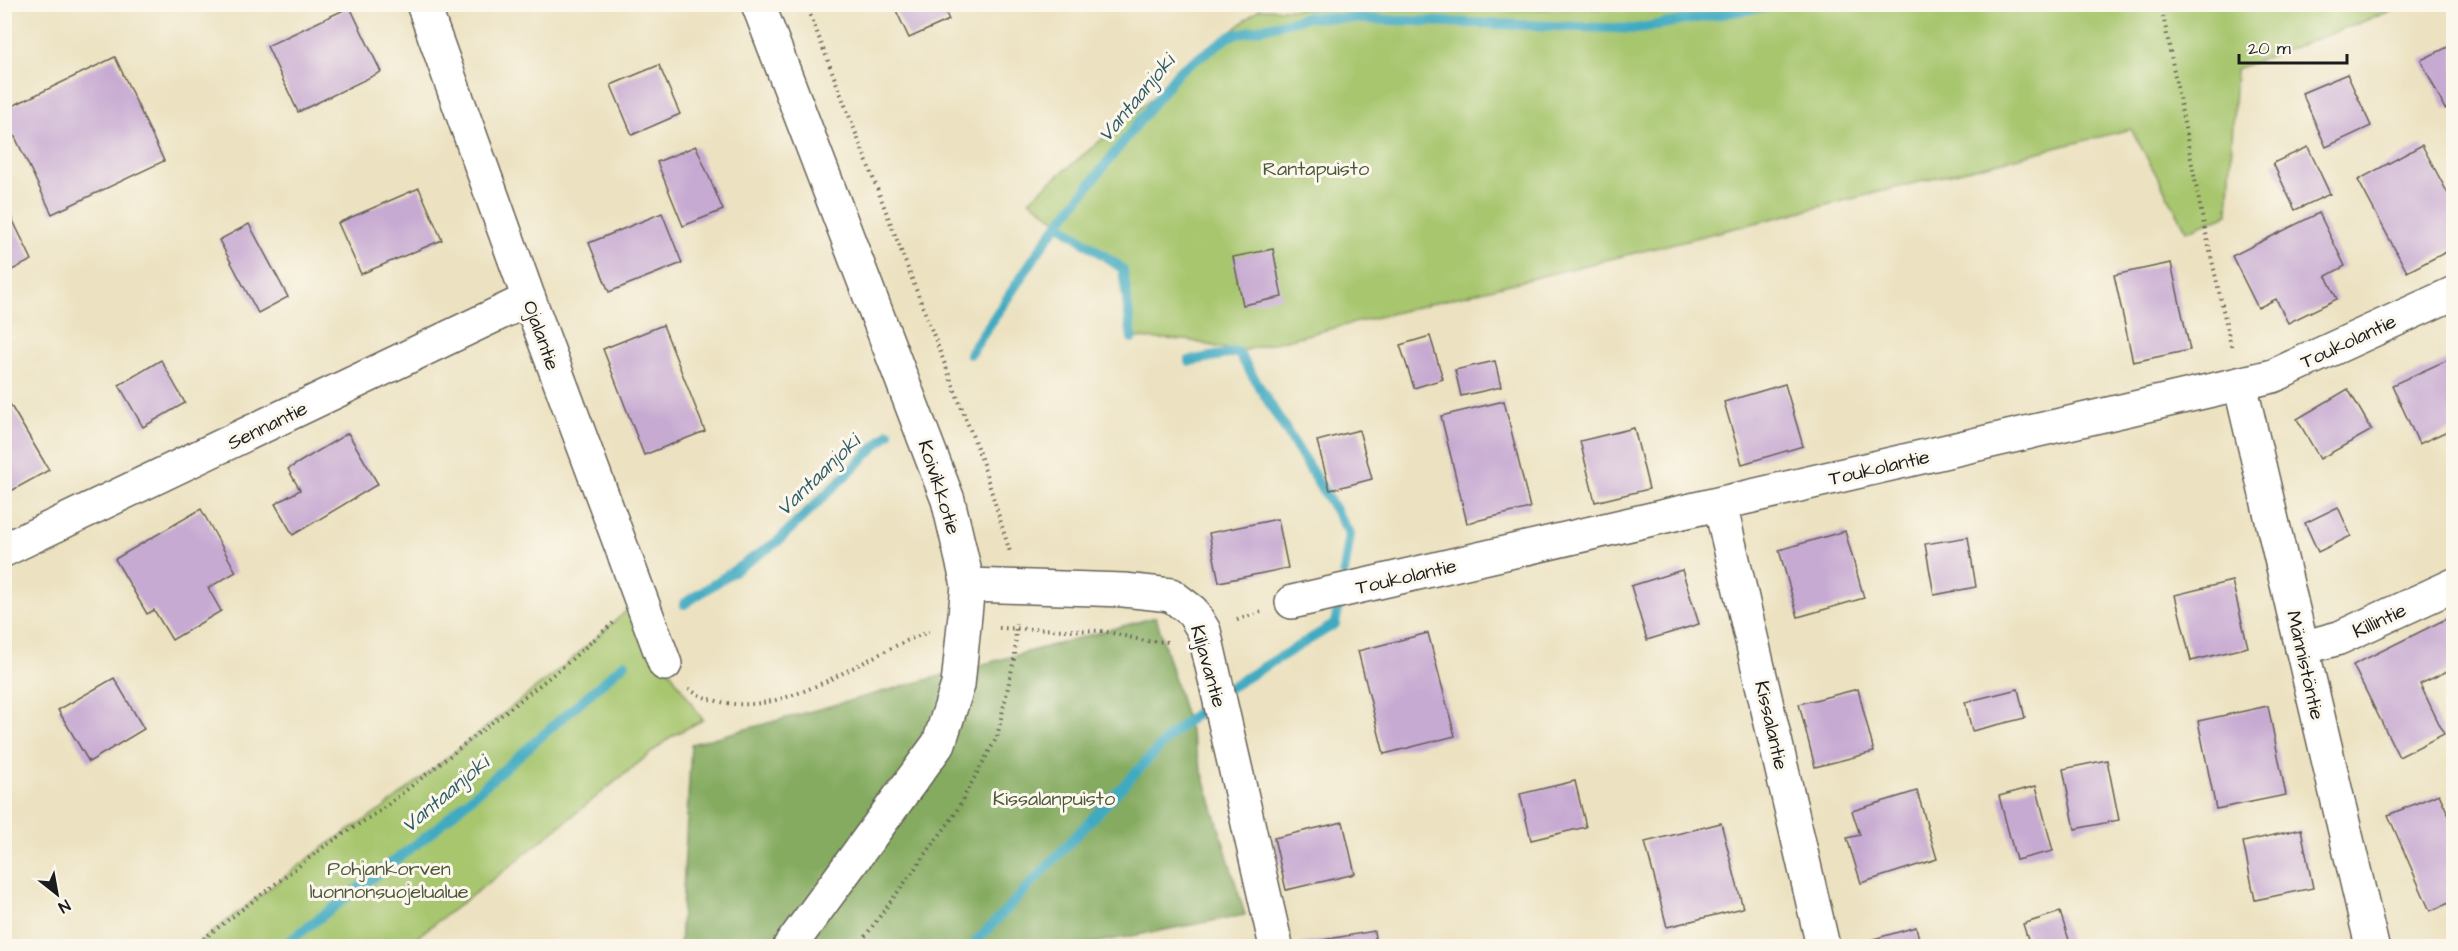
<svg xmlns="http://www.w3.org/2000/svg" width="2458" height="951" font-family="'Architects Daughter',sans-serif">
<rect width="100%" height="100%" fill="#fbf7ec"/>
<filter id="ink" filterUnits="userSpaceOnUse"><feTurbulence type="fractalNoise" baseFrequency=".0167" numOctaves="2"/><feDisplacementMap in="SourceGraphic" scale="12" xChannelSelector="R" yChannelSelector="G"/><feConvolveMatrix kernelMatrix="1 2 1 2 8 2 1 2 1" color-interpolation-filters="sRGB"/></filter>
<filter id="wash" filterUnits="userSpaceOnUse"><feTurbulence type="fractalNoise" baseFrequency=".008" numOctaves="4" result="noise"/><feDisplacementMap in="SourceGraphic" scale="24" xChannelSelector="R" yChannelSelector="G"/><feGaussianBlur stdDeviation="1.35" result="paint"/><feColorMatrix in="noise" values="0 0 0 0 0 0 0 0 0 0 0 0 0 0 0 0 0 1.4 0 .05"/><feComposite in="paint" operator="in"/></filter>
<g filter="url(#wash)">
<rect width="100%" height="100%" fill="#ece2c1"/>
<g fill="#a7c66e" stroke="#627145" stroke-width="1.5">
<path d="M1699 4 2407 5 2236 69 2228 214 2187 231 2131 129 1238 352 1188 340 1132 338 1123 269 1029 200 1259 9H1601Z"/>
<path d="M640 599 665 664 703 720 672 736 504 871 405 946H194L325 846 381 810 565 665Z"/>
</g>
<path fill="#85ab61" stroke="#50643e" stroke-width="1.5" d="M1156 617 1245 915 1078 946H680L691 744Z"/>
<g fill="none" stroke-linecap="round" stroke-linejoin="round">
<g stroke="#41aac1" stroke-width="10">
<path d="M1059 224 1123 269 1132 338"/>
<path d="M970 354 1046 240 1178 72 1230 36 1308 17 1634 29 1779 4"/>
<path d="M1189 361 1238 352 1350 534 1344 572"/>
<path d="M684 604 777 542 889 433"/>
<path d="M283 946 432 832 625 663"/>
<path d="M972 946 1171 735 1219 694 1335 624 1338 609"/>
</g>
</g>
<g id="blocks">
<g fill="#c7aad2">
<path d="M893 4H942L949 20 909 38Z"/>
<path d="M350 7 381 72 298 112 267 46Z"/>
<path d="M2454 44V105L2445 109 2421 60Z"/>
<path d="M115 57 164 161 52 214 4 114V110Z"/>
<path d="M659 65 680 114 632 135 611 85Z"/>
<path d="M2347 74 2371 126 2326 147 2302 93Z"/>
<path d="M2422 145 2454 205V248L2407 272 2358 180Z"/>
<path d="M696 146 723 210 683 226 657 162Z"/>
<path d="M2308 147 2330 194 2295 210 2273 163Z"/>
<path d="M419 188 442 240 361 274 338 223Z"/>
<path d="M4 202 32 260 4 274Z"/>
<path d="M662 213 682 263 609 292 589 243Z"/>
<path d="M2319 213 2345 266 2326 276 2337 299 2288 323 2276 299 2258 308 2232 256Z"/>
<path d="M249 224 288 297 258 313 219 240Z"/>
<path d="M1273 249 1282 297 1243 305 1233 257Z"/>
<path d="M2171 263 2190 350 2133 362 2114 275Z"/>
<path d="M663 325 705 431 644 455 603 349Z"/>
<path d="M1430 336 1443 379 1414 388 1400 345Z"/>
<path d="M2454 357V428L2419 444 2392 385Z"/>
<path d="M161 360 185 403 143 427 119 385Z"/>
<path d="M1495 361 1501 387 1461 396 1455 370Z"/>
<path d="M1785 384 1803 446 1742 464 1724 402Z"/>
<path d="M2348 389 2372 430 2320 459 2297 419Z"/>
<path d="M4 394 49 470 4 495Z"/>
<path d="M1504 401 1530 508 1467 523 1441 416Z"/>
<path d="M1634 428 1649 489 1595 502 1580 441Z"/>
<path d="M1359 430 1372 479 1330 490 1317 441Z"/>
<path d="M348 433 378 484 293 535 275 504 300 490 288 469Z"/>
<path d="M2338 507 2351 536 2318 552 2305 523Z"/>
<path d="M201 509 236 572 208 588 221 611 172 640 154 610 147 614 115 559Z"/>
<path d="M1278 519 1288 568 1219 582 1209 533Z"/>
<path d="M1845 531 1864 598 1798 617 1779 550Z"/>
<path d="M1968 537 1976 587 1934 595 1925 544Z"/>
<path d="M1682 570 1699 624 1647 640 1631 586Z"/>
<path d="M2232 581 2248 647 2191 661 2175 595Z"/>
<path d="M2454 615V668L2420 684 2444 734 2399 757 2353 665Z"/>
<path d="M1428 633 1455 736 1384 754 1358 651Z"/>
<path d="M114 678 144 729 89 762 58 710Z"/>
<path d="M1858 689 1874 752 1815 767 1799 704Z"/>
<path d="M2018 689 2025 718 1972 731 1965 702Z"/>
<path d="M2268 706 2286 795 2216 809 2198 721Z"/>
<path d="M2107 760 2119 820 2075 829 2063 769Z"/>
<path d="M1575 781 1586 827 1531 840 1520 794Z"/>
<path d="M2036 786 2053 851 2016 860 1999 796Z"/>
<path d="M1917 791 1937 859 1861 883 1847 838 1860 835 1852 811Z"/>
<path d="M2439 794 2454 827V901L2430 911 2388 815Z"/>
<path d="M1343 822 1355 874 1286 890 1274 838Z"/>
<path d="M1721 823 1743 908 1667 927 1645 842Z"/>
<path d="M2301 829 2313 888 2255 900 2243 842Z"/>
<path d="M2060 912 2071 946H2030L2023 924Z"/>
<path d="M1916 927 1921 946H1856V944Z"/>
<path d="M1374 931 1376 946H1300V944Z"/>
</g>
</g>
</g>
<g filter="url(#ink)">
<use href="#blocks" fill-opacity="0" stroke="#656156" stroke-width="1.5"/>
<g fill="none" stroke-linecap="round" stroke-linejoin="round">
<defs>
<g id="minor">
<path d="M423 4 529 299 665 664"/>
<path d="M758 4 948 500 968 585 958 685 939 743 790 946"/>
<path d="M2240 384 2372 946"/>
<path d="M1720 504 1823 946"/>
<path d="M4 550 529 299"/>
<path d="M968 585 1124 590 1171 595 1192 611 1204 631 1276 946"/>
<path d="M1292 602 2273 376 2454 293"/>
<path d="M2302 648 2339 638 2454 585"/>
</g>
</defs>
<use href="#minor" stroke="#656156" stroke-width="36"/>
<g stroke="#656156" stroke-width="4" stroke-dasharray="1.5 4.5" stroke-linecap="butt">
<path d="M806 4 981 458 1010 552"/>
<path d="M2161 4 2201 211 2232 350"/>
<path d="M1237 620 1261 612"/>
<path d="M999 628 1104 631 1145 641 1170 642"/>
<path d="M689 688C697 696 706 698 717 701 788 720 865 653 929 632"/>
<path d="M194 946 325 846 381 810 565 665 613 623"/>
<path d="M858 946 953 817 997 737 1015 655 1016 621"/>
</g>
<use href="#minor" stroke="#fff" stroke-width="33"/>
</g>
</g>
<g text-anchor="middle" stroke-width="6" stroke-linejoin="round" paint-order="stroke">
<g font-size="20" fill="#4d5839" stroke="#fbf7ec">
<text x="1316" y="175">Rantapuisto</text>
<text x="1054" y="805">Kissalanpuisto</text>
<text x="389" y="875">Pohjankorven<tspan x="389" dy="23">luonnonsuojelualue</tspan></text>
</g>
<g font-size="20" fill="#1c1c1c" stroke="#fbf7ec">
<text transform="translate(542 335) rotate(70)" y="7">Ojalantie</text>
<text transform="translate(2348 341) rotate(-25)" y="7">Toukolantie</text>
<text transform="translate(267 425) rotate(-26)" y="7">Sennantie</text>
<text transform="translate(1879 467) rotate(-13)" y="7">Toukolantie</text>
<text transform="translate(940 487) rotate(72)" y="7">Koivikkotie</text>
<text transform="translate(1406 576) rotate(-13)" y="7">Toukolantie</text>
<text transform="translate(2379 620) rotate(-25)" y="7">Killintie</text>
<text transform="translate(2306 665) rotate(77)" y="7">Männistöntie</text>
<text transform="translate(1209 666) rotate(74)" y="7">Kiljavantie</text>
<text transform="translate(1772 725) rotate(77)" y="7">Kissalantie</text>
</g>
<g font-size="21" font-style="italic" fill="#2d5c66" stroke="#fbf7ec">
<text transform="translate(1136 98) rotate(-50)" y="7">Vantaanjoki</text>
<text transform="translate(818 475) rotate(-44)" y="7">Vantaanjoki</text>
<text transform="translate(445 794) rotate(-40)" y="7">Vantaanjoki</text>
</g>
</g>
<rect width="2458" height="951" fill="none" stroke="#fbf7ec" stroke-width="24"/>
<g transform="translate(57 894) rotate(149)" stroke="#fbf7ec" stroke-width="4.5" paint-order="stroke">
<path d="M0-4.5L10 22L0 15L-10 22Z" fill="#1c1c1c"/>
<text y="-9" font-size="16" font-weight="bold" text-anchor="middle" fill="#1c1c1c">N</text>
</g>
<path d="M2239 54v9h108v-9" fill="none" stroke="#1c1c1c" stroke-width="3"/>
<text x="2248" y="54" font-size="18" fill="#1c1c1c" stroke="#fbf7ec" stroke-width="4.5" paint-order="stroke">20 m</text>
</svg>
